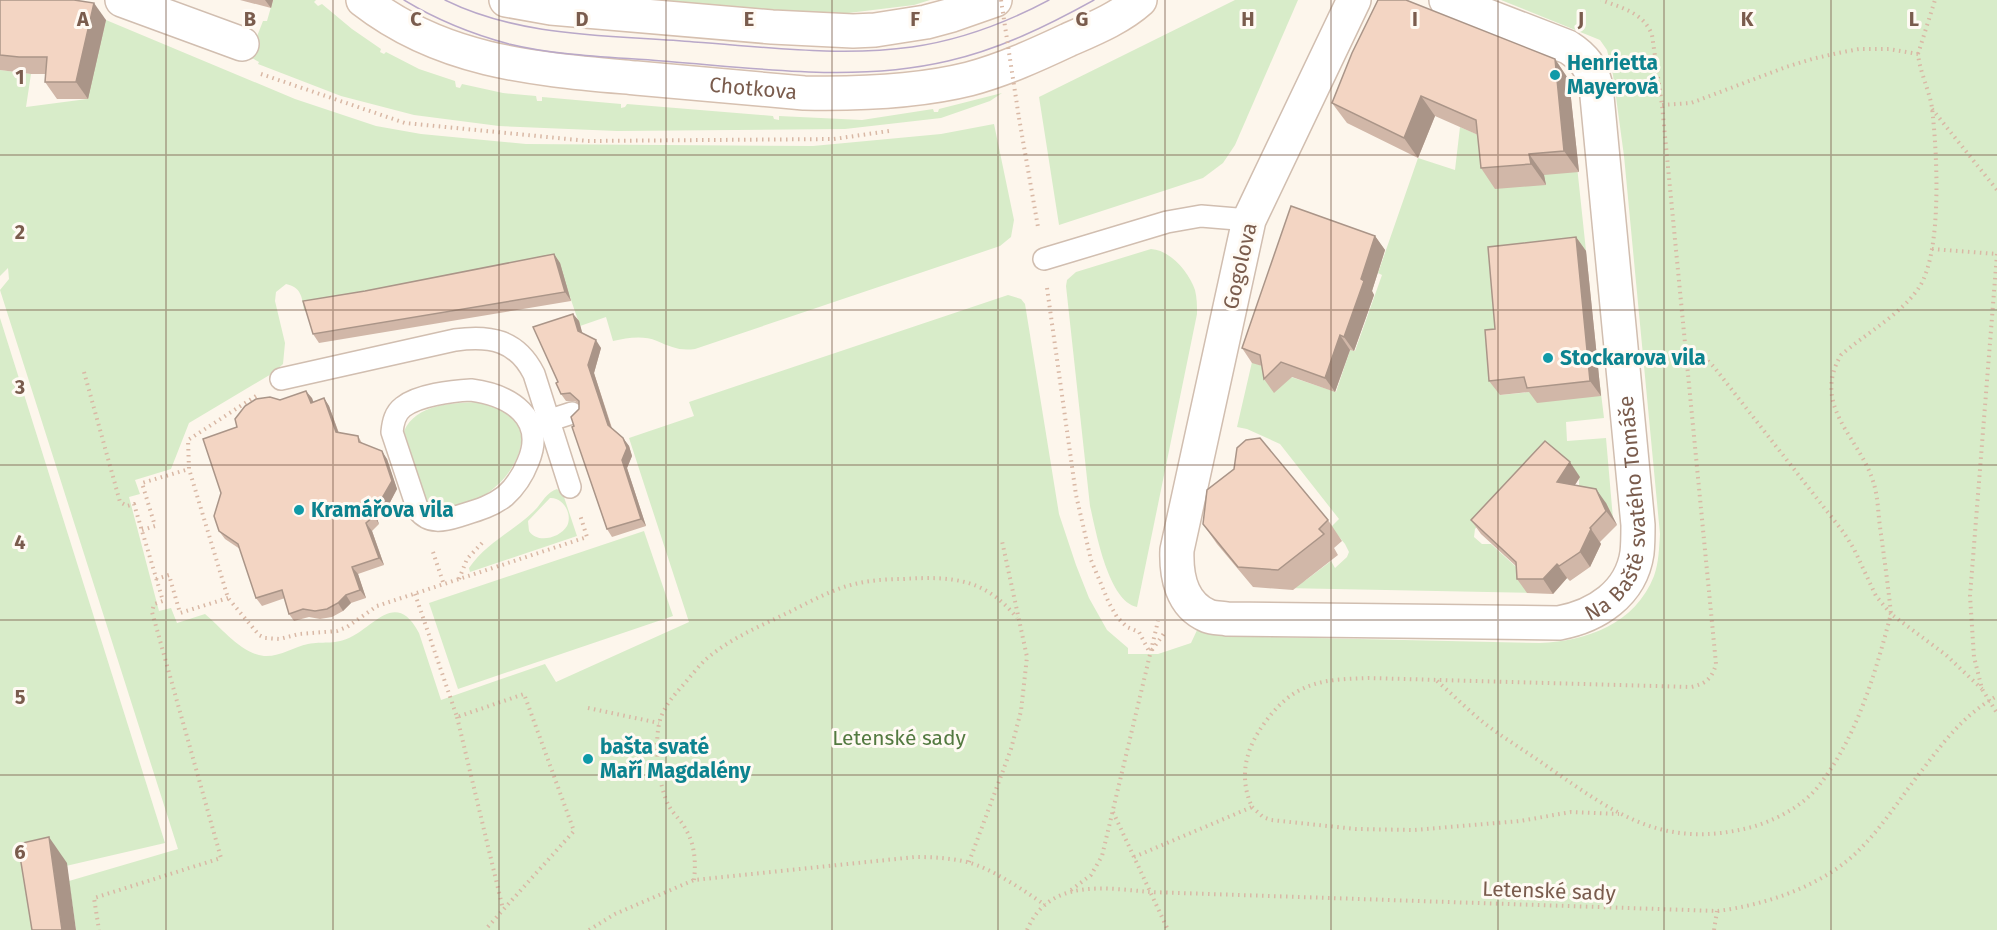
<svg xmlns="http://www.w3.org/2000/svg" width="1997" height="930" font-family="'Fira Sans',sans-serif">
<rect width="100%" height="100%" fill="#fdf6ec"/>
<g fill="#d8ecc9" fill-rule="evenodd">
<path d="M273 0H316L314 2 318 6 322 4 352 29 381 49 380 52 384 54 386 52 419 69 455 81 456 87 460 88 462 84 503 93 536 96 537 101H542V97L621 104V108L625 107 627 104 773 116 774 119 779 120V116L862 120 933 109 934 112H938L939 109 1002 93 990 101 941 118 845 129 617 131 499 126 414 115 341 96 258 64 259 62 252 58V49L263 21H267Z"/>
<path d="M573 0H930L914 5 840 14Z"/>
<path d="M1235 0H1298L1235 145 1223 163 1203 178 1059 225 1039 97Z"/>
<path d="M1501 0H1997V930H76L69 881 178 849 0 290 9 279 8 268 0 276V70L31 74 26 107 87 99 106 20 295 99 376 126 421 134 526 144 813 146 941 134 994 124 1014 220 1011 237 1000 246 695 349C679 351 671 347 657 341 643 335 627 338 613 341L606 317 580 326 570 297 367 300 304 310C302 297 301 287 286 284L276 292 275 301 285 343 283 364 273 373 189 423 171 469 135 480 140 494 129 497 159 611 171 608 177 623 205 614C222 628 240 653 264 656 280 657 294 647 308 644 323 641 332 645 349 638 374 627 396 589 419 633L441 700 545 664 556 682 689 622 629 438 694 416 689 402 1008 295 1021 299 1025 304 1059 514 1076 565 1089 598 1107 630 1128 648V654H1158L1191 643 1199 626 1220 636 1540 643C1587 641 1635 624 1654 576 1659 562 1659 548 1660 534L1624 156 1613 75 1607 50 1600 40Z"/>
<path d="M1460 127 1490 140 1545 185 1543 173 1577 166 1586 251 1498 261 1500 395 1600 385 1604 418 1566 422 1567 441 1606 438 1613 519 1606 504 1579 488V478L1496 507 1475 529 1474 537 1482 544H1491L1527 577 1533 593 1283 588 1306 580 1331 561 1335 568 1347 557 1349 552 1345 544 1331 527 1339 519 1280 444 1247 429 1237 427 1252 362 1270 369 1283 384 1291 377 1336 392 1350 350 1355 351 1382 275 1378 273 1418 158 1455 170Z"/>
<path d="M1151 249C1170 250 1189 272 1195 290 1197 298 1197 306 1197 314L1137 607C1108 601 1096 531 1090 506L1066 286 1067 280 1076 272Z"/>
<path d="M0 318 165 843 40 872 49 930H0Z"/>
<path d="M477 402C576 416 486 532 427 503L404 431C416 404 452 403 477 402Z"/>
<path d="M557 489 563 494 577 536 470 572 469 568C486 543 512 532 533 512 541 505 546 492 557 489ZM550 498C563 497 573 514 567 526 560 538 537 544 529 531L528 521Z"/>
<path d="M644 531 673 616 458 689 429 603Z"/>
</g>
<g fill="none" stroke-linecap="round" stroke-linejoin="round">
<defs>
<g id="service">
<path d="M1044 259 1167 222 1201 216 1249 220"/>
<path d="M281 379 455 340C490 335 517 340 534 374L570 487"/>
<path d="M471 390C510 395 547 418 528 462 523 475 515 487 505 496 491 507 475 511 459 516 443 521 429 524 418 510L392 432C393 422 395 413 403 407 418 395 452 391 471 390Z"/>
<path d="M538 424 572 413"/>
</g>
<g id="minor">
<path d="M122 0 242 44"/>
<path id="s1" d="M1354 0 1249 220 1177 550C1176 575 1181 605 1208 616 1213 618 1221 618 1227 619L1559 623C1596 616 1631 594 1637 553 1638 544 1638 534 1638 525L1596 86C1591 67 1585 58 1568 47L1446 0"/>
</g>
<g id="secondary">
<path id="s2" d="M363 0C444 63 537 69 636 78 692 83 748 88 804 93 857 94 917 92 969 79 1003 70 1036 55 1068 40 1093 29 1120 18 1140 0"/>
<path d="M506 0 551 8 772 27 853 31 875 30 926 22 952 15 995 0"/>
</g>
</defs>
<use href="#service" stroke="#d1beb0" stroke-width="24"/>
<use href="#minor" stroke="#d1beb0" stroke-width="36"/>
<use href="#secondary" stroke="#d6c0b0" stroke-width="36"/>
<g stroke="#d9b8a5" stroke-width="4" stroke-dasharray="1.5 4.5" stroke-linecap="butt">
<path d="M1918 54 1935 0"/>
<path d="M261 74 405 123 588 141 834 139 889 131"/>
<path d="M1662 105 1691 103 1786 67 1812 59 1838 53 1859 49H1889L1918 54C1920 73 1929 89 1932 108 1937 151 1943 254 1918 289 1900 315 1865 334 1841 355 1811 406 1859 437 1873 481 1878 496 1878 512 1880 527 1884 556 1888 585 1891 614L1946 655 1982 689"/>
<path d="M1932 109 1997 190"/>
<path d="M1019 118 1038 227"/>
<path d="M1932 249 1997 254"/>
<path d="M1997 254 1970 596 1974 657 1982 689 1997 713"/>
<path d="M1047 288 1076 495 1091 560 1109 603 1117 617 1127 627 1139 632 1150 653"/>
<path d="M84 372 120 502 127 506 134 504 163 601 154 604 152 612 221 858 94 898 99 930"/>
<path d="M256 396 188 440 189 469 228 598 259 635 265 638 280 639 299 634 337 631 347 627 377 606 587 537 580 515"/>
<path d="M142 530 155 526 142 483 189 469"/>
<path d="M433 552 444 585"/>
<path d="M156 579 169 575 180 613 228 598"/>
<path d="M459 579 467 559 482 543"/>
<path d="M415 594 457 717 524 694 574 831 485 930"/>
<path d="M1152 650 1165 632"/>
<path d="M1437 681C1453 695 1468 710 1484 723 1505 739 1527 752 1548 767 1617 815 1664 850 1752 827 1776 820 1801 807 1817 788 1857 738 1875 674 1891 614L1876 596 1854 549 1844 533 1714 367 1706 359 1685 354"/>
<path d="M588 708 659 723"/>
<path d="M457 717 503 909"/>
<path d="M1252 807 1263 817 1271 820 1356 829 1414 830 1520 821 1571 812 1619 814"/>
<path d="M1113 812 1168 930"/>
<path d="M1134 857 1252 807C1238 776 1246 747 1266 721 1275 709 1286 697 1300 690 1321 679 1344 679 1368 678L1691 687C1705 684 1712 679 1716 664L1662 105 1652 35C1644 13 1622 8 1601 0"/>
<path d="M969 862 1011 749 1021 711 1027 657 1002 541"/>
<path d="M694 880C696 862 695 844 685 828 681 820 673 814 669 806 658 786 653 739 661 717 666 704 675 694 684 684 691 676 698 667 705 660 728 640 756 628 783 615 802 606 821 595 841 588 861 581 882 579 903 579 951 576 985 578 1017 618"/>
<path d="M1071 890 1091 875 1102 856 1158 621"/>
<path d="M589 930 615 914 694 880 915 857C933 857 950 858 967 862 991 868 1025 891 1045 905"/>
<path d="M1027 930C1049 878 1105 888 1150 892L1717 911C1766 905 1826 885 1861 848 1883 826 1903 794 1923 769 1945 740 1965 714 1997 696"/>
<path d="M1714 930 1717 911"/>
</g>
<use href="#service" stroke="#fff" stroke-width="21"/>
<use href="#minor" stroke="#fff" stroke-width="33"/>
<use href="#secondary" stroke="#fff" stroke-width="33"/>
<g stroke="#b9a8c9" stroke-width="1.5">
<path d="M404 0C437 20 472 34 509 44 558 56 612 57 662 61 757 68 854 83 948 61 1000 49 1047 26 1094 0"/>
<path d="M445 0C522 38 611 35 694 42 767 47 840 57 912 47 961 40 1006 23 1049 0"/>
</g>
<path stroke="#d9b8a5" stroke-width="4" stroke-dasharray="1.5 4.5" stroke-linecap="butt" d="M1001 0 1019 118"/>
</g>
<g fill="#d1b7a8">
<path d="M0 0 106 20 88 99H57L45 82 46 74H31L0 70Z"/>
<path d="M240 0H273L271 8Z"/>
<path d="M1555 59 1569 80 1579 172 1544 175 1546 185 1495 189 1481 168 1478 135 1435 116 1418 158 1347 123 1332 103Z"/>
<path d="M1375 236 1385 250 1372 291 1374 295 1354 351 1350 350 1335 392 1292 377 1274 393 1264 379 1262 366 1252 363 1242 348Z"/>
<path d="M1576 237 1586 251 1601 396 1537 403 1529 392 1500 395 1489 381 1495 329Z"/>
<path d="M554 254 560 263 571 301 319 343 313 334 365 291Z"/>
<path d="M573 314 579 321 582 333 601 348 594 373 612 428 623 438 629 446 632 456 627 468 646 526 612 537 607 529 574 426 579 409V404L575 401H566L561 394 558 382Z"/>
<path d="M312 398 313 402 324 398 329 406 339 433 358 436 362 443 387 459 397 489 387 508 375 513 379 524 372 531 384 565 358 574 366 598 351 603 343 611 332 617 320 619 309 617 294 621 289 614 285 598 262 606 256 598 240 549 225 539 219 531 221 493 237 427 280 400Z"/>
<path d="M1580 477 1575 485 1606 503 1617 525 1600 542 1601 544 1590 567 1570 581 1567 578 1553 594 1527 593 1517 579V567L1481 534 1471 520Z"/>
<path d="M1328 520 1342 541 1334 548 1338 555 1293 590 1253 587 1217 544 1203 524Z"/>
</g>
<g fill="#aa9588">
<path d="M265 0H273L271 8Z"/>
<path d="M94 3 106 20 88 99 76 82Z"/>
<path d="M1555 59 1569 80 1579 172 1564 151Z"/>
<path d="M1421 96 1435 116 1418 158 1404 138Z"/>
<path d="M1529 154 1544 175 1546 185 1531 164Z"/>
<path d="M1375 236 1385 250 1372 291 1374 295 1354 351 1344 337 1361 279Z"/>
<path d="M1576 237 1586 251 1601 396 1590 381Z"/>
<path d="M554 254 560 263 571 301 565 292Z"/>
<path d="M573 314 579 321 584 339 578 331Z"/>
<path d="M1340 335 1350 350 1335 392 1325 378Z"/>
<path d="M596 340 601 348 594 373 613 433 608 425 588 365Z"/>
<path d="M306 391 312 398 316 410 311 403Z"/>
<path d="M324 398 329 406 341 440 336 432Z"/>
<path d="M623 438 629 446 632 456 627 468 646 526 641 519 622 460Z"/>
<path d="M382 451 387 459 397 489 387 508 381 500Z"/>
<path d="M1570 462 1580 477 1567 497 1557 482Z"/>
<path d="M1596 489 1606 503 1617 525 1606 511Z"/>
<path d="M370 505 375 513 379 524 374 516Z"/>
<path d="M366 523 372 531 384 565 379 558Z"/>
<path d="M1591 529 1601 544 1590 567 1580 552Z"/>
<path d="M1557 564 1567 578 1553 594 1543 579Z"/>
<path d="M352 567 358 574 366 598 360 590Z"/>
<path d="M346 595 351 603 343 611 338 603Z"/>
<path d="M49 837 67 863 76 930H62Z"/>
</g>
<g fill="#f3d5c3" stroke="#aa9588" stroke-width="1.5">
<path d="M0 0H74L94 3 76 82H45L47 57H19L0 55Z"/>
<path d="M1378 0H1406L1555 59 1564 151 1529 154 1531 164 1481 168 1476 120 1421 96 1404 138 1332 103 1352 53Z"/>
<path d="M1291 206 1375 236 1361 279 1364 281 1344 337 1340 335 1325 378 1281 362 1264 379 1260 355 1242 348Z"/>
<path d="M1576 237 1590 381 1527 388 1524 377 1489 381 1485 330 1495 329 1488 247Z"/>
<path d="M554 254 565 292 313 334 303 301 365 291Z"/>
<path d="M573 314 578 331 596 340 588 365 608 425 623 438 627 448 622 460 641 519 607 529 572 427 574 426 571 417 579 409V401L570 393 561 394 556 383 558 382 533 327Z"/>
<path d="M306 391 311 403 324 398 336 432 358 436 359 442 382 451 392 481 381 500 370 505 374 516 366 523 379 558 352 567 360 590 346 595 338 603 327 609 315 611 303 609 289 614 282 590 256 598 238 544 219 531 214 516 221 493 203 439 237 427 235 419 245 406 256 399 270 397 280 400Z"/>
<path d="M1260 438 1328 520 1319 529 1324 534 1278 570 1238 567 1203 524 1207 490 1234 469 1237 448 1246 440Z"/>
<path d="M1545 441 1570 462 1557 482 1596 489 1606 511 1590 528 1591 529 1580 552 1559 566 1557 564 1543 579H1517L1516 562 1471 520Z"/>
<path d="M49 837 62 930H32L18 844Z"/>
</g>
<path fill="none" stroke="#7a5c4d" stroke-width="1.5" stroke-opacity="0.55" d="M166 0V930M333 0V930M499 0V930M666 0V930M832 0V930M998 0V930M1165 0V930M1331 0V930M1498 0V930M1664 0V930M1831 0V930M0 155H1997M0 310H1997M0 465H1997M0 620H1997M0 775H1997"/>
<g fill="#0f9aa8" stroke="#fffaf3" stroke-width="2">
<circle cx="1555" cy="75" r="6"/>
<circle cx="1548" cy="358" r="6"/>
<circle cx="299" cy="510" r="6"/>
<circle cx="588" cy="759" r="6"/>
</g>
<g text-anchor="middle" stroke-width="6" stroke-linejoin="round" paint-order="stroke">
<g font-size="21" font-weight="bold" fill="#0d838f" stroke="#fffaf3" text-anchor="start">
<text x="1567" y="70">Henrietta<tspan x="1567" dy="24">Mayerová</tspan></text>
<text x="1560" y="365">Stockarova vila</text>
<text x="311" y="517">Kramářova vila</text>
<text x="600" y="754">bašta svaté<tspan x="600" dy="24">Maří Magdalény</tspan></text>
</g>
<g font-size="21" fill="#7a5c4d" stroke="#fffaf3">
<text dy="7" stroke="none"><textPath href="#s2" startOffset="406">Chotkova</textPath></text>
<text transform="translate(1240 266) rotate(-77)" y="7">Gogolova</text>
<text dy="7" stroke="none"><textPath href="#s1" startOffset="1160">Na Baště svatého Tomáše</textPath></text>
<text transform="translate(1549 891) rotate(2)" y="7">Letenské sady</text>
</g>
<g font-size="21" fill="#537a41" stroke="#fffaf3">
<text x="899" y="745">Letenské sady</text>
</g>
</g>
<g font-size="20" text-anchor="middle" font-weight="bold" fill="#7a5c4d" stroke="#fffaf3" stroke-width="6" stroke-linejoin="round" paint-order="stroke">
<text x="83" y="26">A</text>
<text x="250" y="26">B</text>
<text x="416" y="26">C</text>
<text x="582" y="26">D</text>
<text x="749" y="26">E</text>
<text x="915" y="26">F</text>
<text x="1082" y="26">G</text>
<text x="1248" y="26">H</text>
<text x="1415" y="26">I</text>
<text x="1581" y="26">J</text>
<text x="1747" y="26">K</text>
<text x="1914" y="26">L</text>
<text x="20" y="84">1</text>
<text x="20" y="239">2</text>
<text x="20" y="394">3</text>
<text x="20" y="549">4</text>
<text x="20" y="704">5</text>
<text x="20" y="859">6</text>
</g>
</svg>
